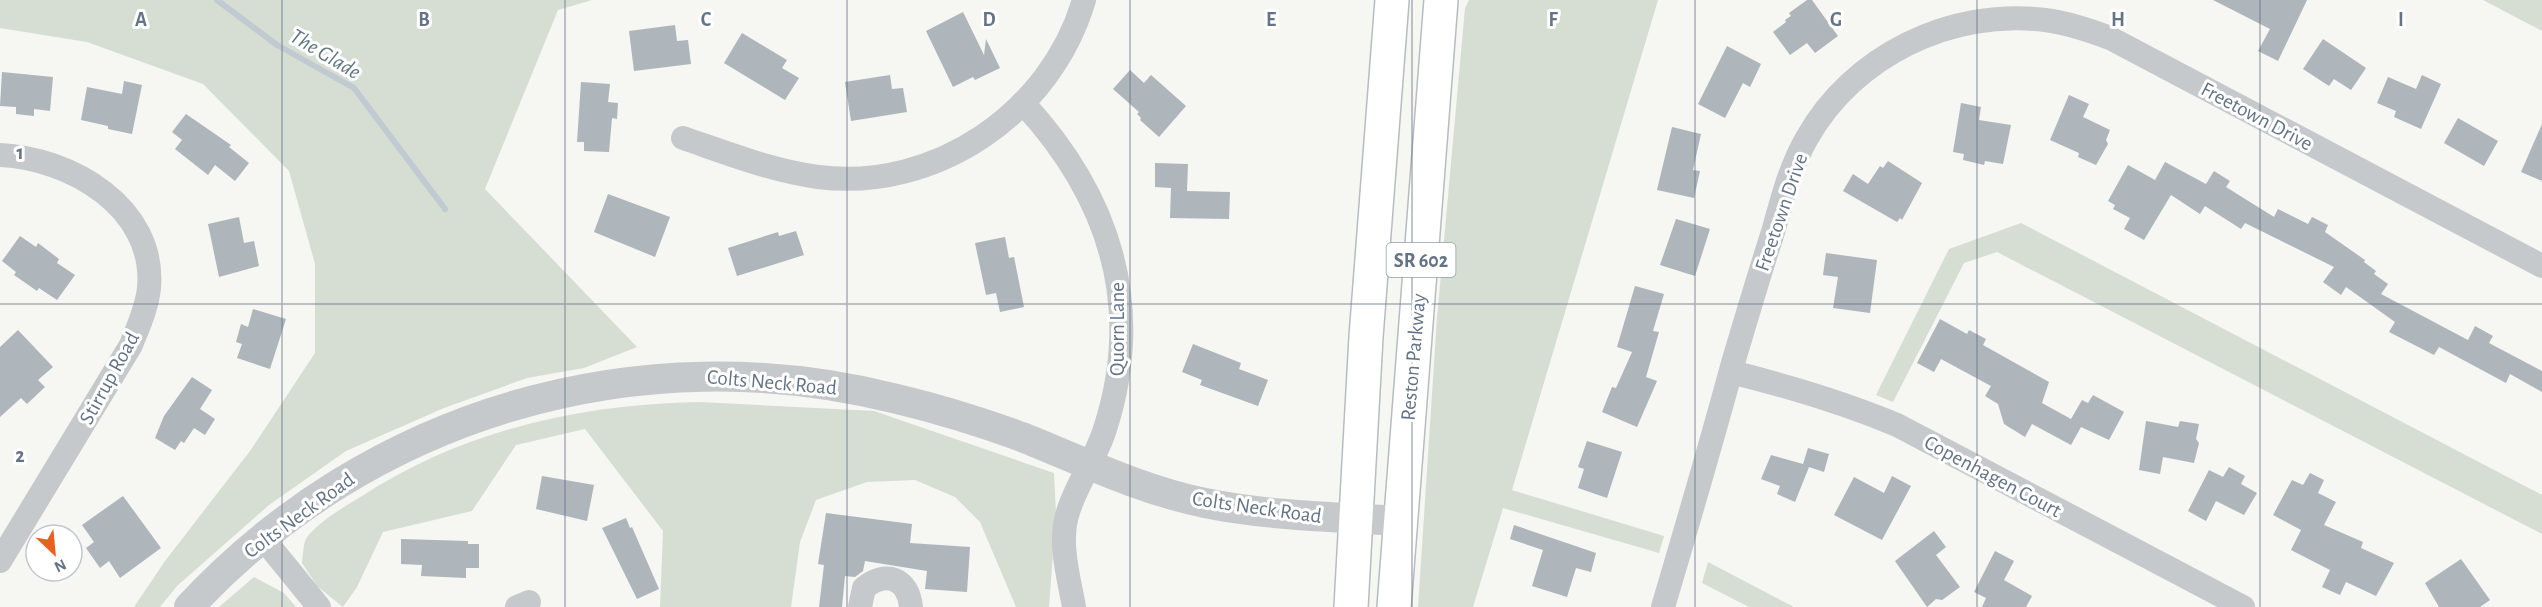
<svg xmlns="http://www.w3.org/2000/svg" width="2542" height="607" font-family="'Alegreya Sans',sans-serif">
<rect width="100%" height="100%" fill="#f6f6f2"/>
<g fill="#d6ded3">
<path d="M0 0H592L558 10 485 189 637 347 584 368 527 378 444 408 346 451 269 505 177 586 160 607H134L165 561 250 451 315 353V264L289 171 203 84 87 42 0 28Z"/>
<path d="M1469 0H1658L1512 490 1664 536 1659 553 1503 508 1473 607H1418L1437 318 1465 8Z"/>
<path d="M2483 0H2542V31Z"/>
<path d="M2021 223 2542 495V534L1997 252 1964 263 1893 402 1876 395 1949 249Z"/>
<path d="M700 402 874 411 1054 473 1056 514 1049 607H1016L980 522 955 497 915 480 867 482 816 500 800 542 791 607H660L663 531 585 429 516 445 472 511 383 532 357 587 343 607 317 586 302 563C303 556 303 543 307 537 321 520 344 507 362 496 463 430 581 404 700 402Z"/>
<path d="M1708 562 1794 607H1749L1702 583Z"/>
<path d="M254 577 284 593 296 607H219Z"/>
</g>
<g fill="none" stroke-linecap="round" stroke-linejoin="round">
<path stroke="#c0cad0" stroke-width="6" d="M217 0 277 45 354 88 445 209"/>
</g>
<g fill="#aeb5bb">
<path d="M1807 0H1812L1838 36 1815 53 1807 43 1790 55 1773 32 1786 22 1785 20 1791 16 1789 13Z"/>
<path d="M2213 0H2307L2278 61 2258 51 2270 29Z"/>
<path d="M963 12 984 55 986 39 1000 68 975 80 973 77 953 87 926 31Z"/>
<path d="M675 25 677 41 688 40 691 64 634 71 629 31Z"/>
<path d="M742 33 787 60 782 68 799 78 785 100 724 63Z"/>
<path d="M2323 39 2366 68 2351 90 2334 79 2329 86 2303 69Z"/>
<path d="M1727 46 1761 64 1750 87 1743 83 1725 118 1698 104Z"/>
<path d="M1130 70 1144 83 1151 75 1186 106 1159 137 1140 120 1141 118 1137 114 1139 112 1113 89Z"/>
<path d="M2 72 53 77 50 111 34 109V116L16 114V107L0 106Z"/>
<path d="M890 75 892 89 903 88 907 112 851 121 845 82Z"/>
<path d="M2422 75 2441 84 2421 129 2394 117 2396 111 2377 103 2388 77 2416 89Z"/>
<path d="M124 81 142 85 132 134 108 129V126L81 120 87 87 122 94Z"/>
<path d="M581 82 610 84 608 102 618 103 617 119 612 118 609 152 584 151V142H577Z"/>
<path d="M2069 95 2089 104 2083 117 2110 130 2106 140 2108 144 2096 165 2078 157 2079 153 2050 140Z"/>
<path d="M1961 103 1981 107 1979 120 2011 125 2003 164 1985 161 1984 165 1963 160 1964 154 1953 152Z"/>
<path d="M186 114 231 145 229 147 249 163 235 181 215 165 208 175 175 149 182 140 172 132Z"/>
<path d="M2458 118 2498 141 2484 166 2444 143Z"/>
<path d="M2542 124V181L2521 172Z"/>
<path d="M1672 127 1701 134 1693 170 1700 171 1694 198 1657 190Z"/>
<path d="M1888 161 1922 183 1902 220 1900 218 1897 222 1843 191 1853 174 1868 184 1880 166 1883 168Z"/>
<path d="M2165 162 2206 184 2214 171 2230 181 2226 187 2274 217 2278 209 2308 224 2312 217 2328 225 2325 232 2365 260 2364 262 2376 271 2374 274 2388 284 2381 294 2468 340 2475 326 2493 336 2489 343 2542 371V392L2510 374 2506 383 2439 347 2434 355 2389 332 2395 322 2346 287 2341 295 2323 282 2334 267 2245 223 2241 229 2205 206 2200 214 2171 195 2144 240 2124 229 2130 218 2113 209 2115 205 2108 201 2128 165 2155 180Z"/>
<path d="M1155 163 1188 164 1187 191 1230 192 1229 219 1170 218 1171 188 1155 187Z"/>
<path d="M608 194 670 217 655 257 594 232Z"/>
<path d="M239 217 244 243 254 241 259 266 219 277 208 224Z"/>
<path d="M1676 219 1710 229 1695 276 1660 265Z"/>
<path d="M796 231 804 255 737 276 728 248 778 232 779 236Z"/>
<path d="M20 236 36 247 38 243 59 259 57 263 75 275 57 300 39 288 37 291 14 275 16 272 2 261Z"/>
<path d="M1005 237 1009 258 1014 257 1024 307 1000 312 996 293 986 295 975 243Z"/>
<path d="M1826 253 1877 260 1870 313 1833 308 1838 277 1823 275Z"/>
<path d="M1635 286 1664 294 1653 331 1659 332 1646 377 1657 381 1637 427 1602 412 1612 387 1616 388 1632 352 1617 347Z"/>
<path d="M253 309 286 319 270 369 237 358 242 344 236 342 241 324 248 327Z"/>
<path d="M1940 319 1967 334 1969 330 1986 339 1983 345 2049 382 2042 403 2071 419 2082 400 2088 403 2093 395 2124 412 2109 440 2081 427 2071 445 2032 424 2025 437 2004 424 1998 404 1985 396 1991 386 1941 359 1934 372 1917 363Z"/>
<path d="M18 330 53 367 38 380 45 387 27 404 21 398 0 417V347Z"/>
<path d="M1193 344 1241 363 1239 369 1268 380 1258 406 1200 385 1202 380 1182 372Z"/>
<path d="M192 377 212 390 200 409 215 419 205 435 194 428 184 443 181 441 175 450 155 438 164 416Z"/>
<path d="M2146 421 2178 427 2180 421 2199 424 2196 439 2199 443 2194 463 2163 457 2160 474 2139 470Z"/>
<path d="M1587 441 1622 452 1607 498 1578 488 1584 469 1578 467Z"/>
<path d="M1808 448 1829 454 1824 472 1809 467 1795 502 1777 494 1780 486 1761 479 1771 455 1803 464Z"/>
<path d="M2229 467 2245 476 2241 484 2257 493 2244 515 2216 501 2206 521 2188 511 2209 470 2223 477Z"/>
<path d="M2310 473 2324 480 2318 493 2336 502 2324 525 2363 542 2361 548 2394 563 2376 596 2346 582 2340 595 2322 587 2330 570 2291 550 2301 530 2273 515 2292 480 2303 485Z"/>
<path d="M542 476 594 485 587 521 536 509Z"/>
<path d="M1892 476 1911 486 1882 540 1834 515 1854 477 1884 493Z"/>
<path d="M123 496 161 548 120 578 109 561 100 568 86 548 94 542 82 525Z"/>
<path d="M826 513 912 524 910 543 970 547 967 592 925 589 927 571 865 561 863 571 855 577 845 576 842 607H819L824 565 818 564Z"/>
<path d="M626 518 630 528 632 527 659 589 637 599 602 528Z"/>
<path d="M1514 525 1596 553 1591 572 1576 568 1567 597 1532 586 1543 550 1510 539Z"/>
<path d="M1934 531 1946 547 1936 555 1960 587 1942 600 1936 599 1927 607 1895 561Z"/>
<path d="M401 539 468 541V544H479V568H466V578L421 576 422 565 401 564Z"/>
<path d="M1995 551 2014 561 2004 580 2032 596 2026 607H1982L1986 598 1974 592Z"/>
<path d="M2461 559 2490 600 2480 607H2439L2425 583Z"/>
</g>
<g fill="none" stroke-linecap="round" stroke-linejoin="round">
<defs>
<g id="primary">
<path d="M1351 607 1366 337 1392 0"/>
<path d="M1394 607 1441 0"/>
</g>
</defs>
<use href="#primary" stroke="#b8bcc0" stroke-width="36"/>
<g stroke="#c6c9cc" stroke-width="24">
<path d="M1023 103C1109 196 1145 305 1105 429 1096 458 1076 485 1068 512 1058 542 1069 578 1074 607"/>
<path d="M683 138C727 153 772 171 818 177 935 192 1051 113 1084 0"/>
<path d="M0 155C70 158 156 207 149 288 147 308 138 327 131 345L0 561"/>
<path d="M1731 372C1788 386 1842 402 1897 425L2243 607"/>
<path d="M262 537 319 607"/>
<path d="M517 607 529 602"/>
<path d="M860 607 864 588C886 570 908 578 911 607"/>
<path d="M1663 607C1687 526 1711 444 1733 363 1746 319 1759 275 1773 232 1782 200 1790 167 1807 138 1853 56 1951 8 2045 20 2068 23 2089 30 2110 38L2542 266"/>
</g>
<path stroke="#c6c9cc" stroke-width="30" d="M189 607C370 412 640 334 897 399 939 409 981 422 1022 437 1082 461 1141 490 1205 503 1269 516 1335 517 1400 521"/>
<use href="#primary" stroke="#fff" stroke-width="33"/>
</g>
<path fill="none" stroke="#647385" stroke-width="1.5" stroke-opacity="0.55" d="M282 0V607M565 0V607M847 0V607M1130 0V607M1412 0V607M1695 0V607M1977 0V607M2260 0V607M0 304H2542"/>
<g text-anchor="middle" stroke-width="6" stroke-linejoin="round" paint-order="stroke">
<rect fill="#fff" stroke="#929daa" stroke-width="1.5" x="1386.5" y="243" width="69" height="34" rx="4.5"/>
<g font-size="20" font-weight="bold" fill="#647385">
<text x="1421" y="267">SR 602</text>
</g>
<g font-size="21" fill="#647385" stroke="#fff">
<text transform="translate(2257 116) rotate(28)" y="7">Freetown Drive</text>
<text transform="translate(1781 212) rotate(-71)" y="7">Freetown Drive</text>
<text transform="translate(1117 329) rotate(-90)" y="7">Quorn Lane</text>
<text transform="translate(1413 357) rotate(-85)" y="7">Reston Parkway</text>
<text transform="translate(109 378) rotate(-61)" y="7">Stirrup Road</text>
<text transform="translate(772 382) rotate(5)" y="7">Colts Neck Road</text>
<text transform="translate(1993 476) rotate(28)" y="7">Copenhagen Court</text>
<text transform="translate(1257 507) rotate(8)" y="7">Colts Neck Road</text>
<text transform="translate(299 515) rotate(-36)" y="7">Colts Neck Road</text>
</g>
<g font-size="22" font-style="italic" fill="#5f7582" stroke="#fff">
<text transform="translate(326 53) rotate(31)" y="8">The Glade</text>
</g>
</g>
<g font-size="20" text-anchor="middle" font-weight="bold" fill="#647385" stroke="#fff" stroke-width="6" stroke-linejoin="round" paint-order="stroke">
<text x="141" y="26">A</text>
<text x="424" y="26">B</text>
<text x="706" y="26">C</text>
<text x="989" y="26">D</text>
<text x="1271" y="26">E</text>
<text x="1553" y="26">F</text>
<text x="1836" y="26">G</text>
<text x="2118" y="26">H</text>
<text x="2401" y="26">I</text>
<text x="20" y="159">1</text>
<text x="20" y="462">2</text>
</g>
<g transform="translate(54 553) rotate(154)"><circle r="28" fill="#ffffff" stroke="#c1c7ce" stroke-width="1.5"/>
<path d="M0-4.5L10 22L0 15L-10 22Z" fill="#ea601f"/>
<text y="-9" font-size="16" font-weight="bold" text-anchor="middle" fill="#647385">N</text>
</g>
</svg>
